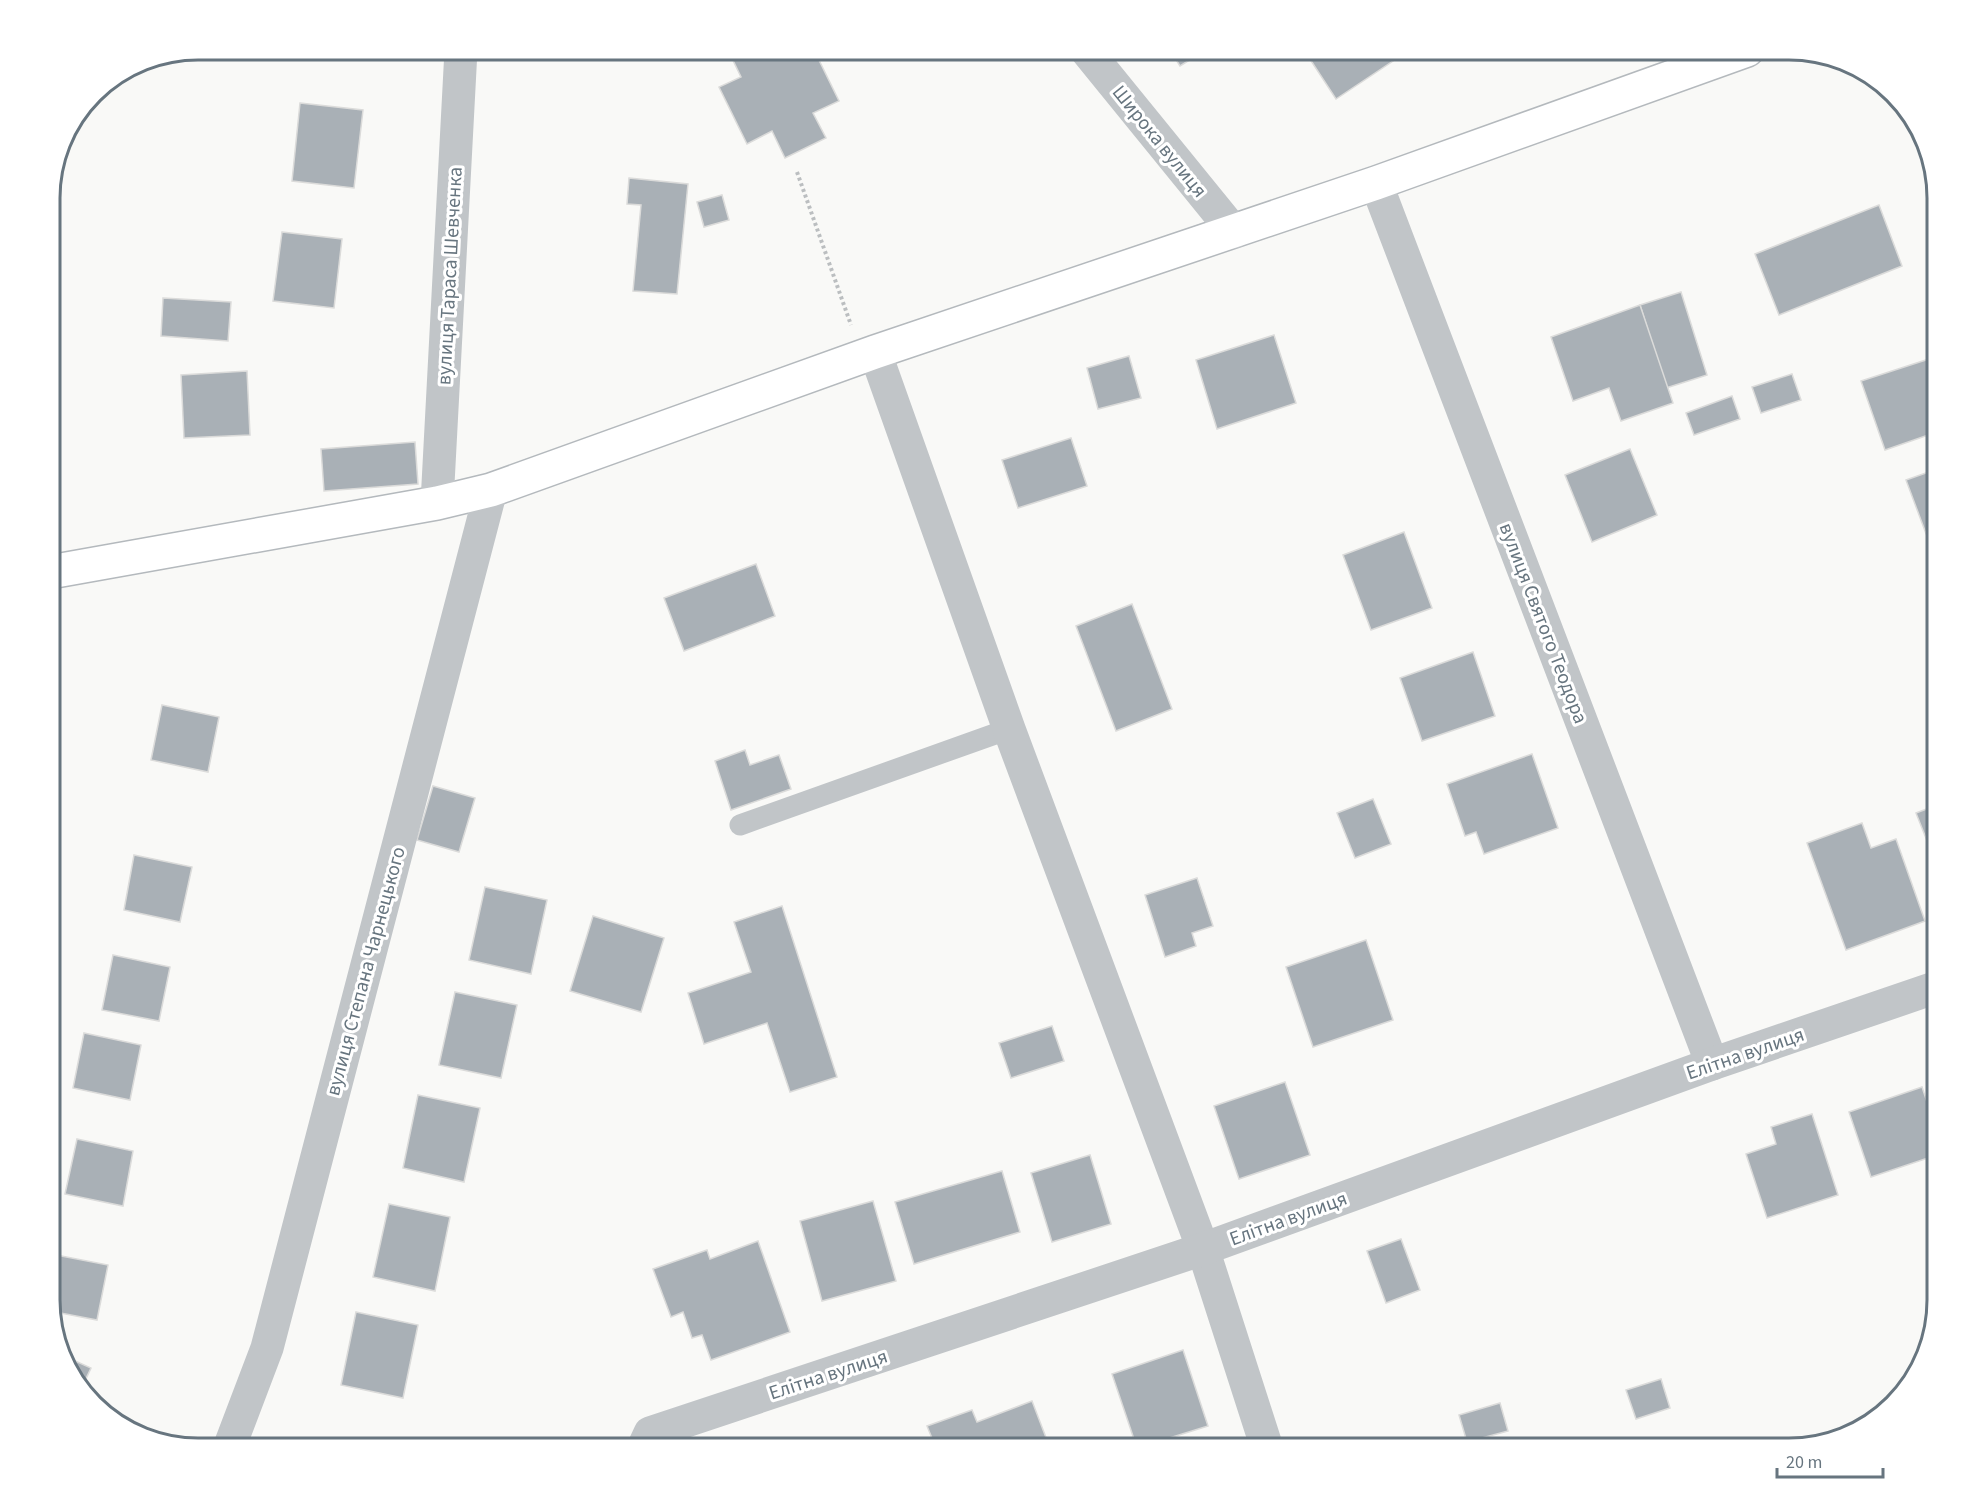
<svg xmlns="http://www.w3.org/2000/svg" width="1987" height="1498" font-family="'Source Sans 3',sans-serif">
<rect width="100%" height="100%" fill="#f9f9f7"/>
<g fill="#a9b0b6" stroke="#dbdbda" stroke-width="1.5">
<path d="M728 50H784L787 54 796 50H814L839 101 813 113 826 138 785 158 772 131 747 144 719 87 741 77Z"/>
<path d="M1170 50H1206L1180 66Z"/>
<path d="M1304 50H1395L1399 57 1336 99Z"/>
<path d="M300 103 363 110 354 188 292 181Z"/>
<path d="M629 178 688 184 677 294 633 291 641 205 627 204Z"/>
<path d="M722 195 729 220 704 227 697 202Z"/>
<path d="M1879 205 1902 266 1779 315 1755 254Z"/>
<path d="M282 232 342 239 334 308 273 301Z"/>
<path d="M1681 292 1707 375 1666 388 1640 305Z"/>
<path d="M163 298 231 302 228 341 161 336Z"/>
<path d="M1640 305 1673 403 1621 421 1609 388 1573 401 1551 337Z"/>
<path d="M1274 335 1296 403 1217 429 1196 360Z"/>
<path d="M1129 356 1141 398 1098 409 1087 368Z"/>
<path d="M1932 358 1937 375V432L1885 450 1861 381Z"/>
<path d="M247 371 250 435 184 438 181 375Z"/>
<path d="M1792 374 1801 400 1761 413 1752 387Z"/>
<path d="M1732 396 1740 419 1694 435 1686 413Z"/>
<path d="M1071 438 1087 486 1018 508 1002 460Z"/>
<path d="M415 442 418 484 324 491 321 449Z"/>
<path d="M1630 449 1657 515 1592 542 1565 475Z"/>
<path d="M1937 469V563L1906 480Z"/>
<path d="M1404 532 1432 608 1371 630 1343 555Z"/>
<path d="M756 564 775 616 684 651 664 598Z"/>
<path d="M1132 604 1172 709 1116 731 1076 626Z"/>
<path d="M1473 652 1495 716 1422 741 1400 678Z"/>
<path d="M162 705 219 717 208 772 151 760Z"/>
<path d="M745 750 750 765 779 755 791 789 731 810 715 761Z"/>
<path d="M1532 754 1558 828 1484 854 1476 832 1465 836 1447 784Z"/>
<path d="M433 786 475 798 459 852 417 840Z"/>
<path d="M1373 799 1391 844 1355 858 1337 813Z"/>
<path d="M1937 805V866L1916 813Z"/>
<path d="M1862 823 1871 848 1896 839 1925 921 1846 950 1807 843Z"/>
<path d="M134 855 192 867 180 922 124 910Z"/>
<path d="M1197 878 1213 926 1192 933 1196 946 1165 957 1145 895Z"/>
<path d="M485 887 547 900 531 974 469 960Z"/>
<path d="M782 906 837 1077 790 1092 767 1023 704 1044 688 993 751 972 734 922Z"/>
<path d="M593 916 664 938 641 1012 570 991Z"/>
<path d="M1366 940 1393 1020 1313 1047 1286 967Z"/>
<path d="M113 955 170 967 159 1021 102 1010Z"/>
<path d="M455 992 517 1005 501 1078 439 1065Z"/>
<path d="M1052 1026 1064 1061 1011 1078 999 1043Z"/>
<path d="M84 1033 141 1045 130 1100 73 1088Z"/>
<path d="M1285 1082 1310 1155 1239 1179 1214 1106Z"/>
<path d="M1922 1087 1937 1132V1155L1871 1177 1849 1112Z"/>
<path d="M418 1095 480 1108 464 1182 403 1168Z"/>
<path d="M1812 1114 1838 1195 1767 1218 1746 1154 1776 1144 1771 1127Z"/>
<path d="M77 1139 133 1151 123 1206 65 1194Z"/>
<path d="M1090 1155 1111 1224 1052 1242 1031 1173Z"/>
<path d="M1002 1171 1020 1232 914 1264 895 1202Z"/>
<path d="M873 1201 896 1281 822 1301 800 1221Z"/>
<path d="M389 1204 450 1217 435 1291 373 1277Z"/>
<path d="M1401 1239 1420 1290 1386 1303 1367 1251Z"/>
<path d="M758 1241 790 1332 711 1360 702 1335 692 1338 683 1312 671 1317 653 1269 707 1250 710 1259Z"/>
<path d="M51 1254 108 1265 97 1320 50 1311Z"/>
<path d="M356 1312 418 1325 403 1398 341 1385Z"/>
<path d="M1183 1350 1208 1426 1137 1448 1112 1374Z"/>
<path d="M62 1355 91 1368 82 1387 65 1366Z"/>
<path d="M1661 1379 1670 1408 1636 1419 1626 1390Z"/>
<path d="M1032 1401 1050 1448H936L927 1426 972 1410 977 1422Z"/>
<path d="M1500 1403 1508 1431 1467 1442 1459 1415Z"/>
</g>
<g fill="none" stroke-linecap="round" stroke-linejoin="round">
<defs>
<path id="secondary" d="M50 572 437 503 491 490 875 352 1376 183 1747 50"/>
</defs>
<use href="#secondary" stroke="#b4b9bd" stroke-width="36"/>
<path stroke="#bbbec0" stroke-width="4" stroke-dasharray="3 3" stroke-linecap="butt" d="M797 172 851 325"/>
<path stroke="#c1c5c8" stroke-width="21" d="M740 825 1009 729"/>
<g stroke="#c1c5c8" stroke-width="33">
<path d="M1086 50 1234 232"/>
<path d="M1376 183 1712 1064"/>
<path d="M875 352 1009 729 1203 1249 1267 1448"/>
<path d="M437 503 461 50"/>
<path d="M229 1448 267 1348 491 490"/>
<path d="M643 1448 650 1433 1203 1249 1712 1064 1937 987"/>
</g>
<use href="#secondary" stroke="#fff" stroke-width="33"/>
</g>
<g text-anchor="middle" stroke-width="6" stroke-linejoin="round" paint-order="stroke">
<g font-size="20" fill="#67757f" stroke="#fff">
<text transform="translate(1160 141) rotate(51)" y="7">Широка вулиця</text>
<text transform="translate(449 276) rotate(-87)" y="7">вулиця Тараса Шевченка</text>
<text transform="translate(1544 623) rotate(69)" y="7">вулиця Святого Теодора</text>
<text transform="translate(365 971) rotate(-75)" y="7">вулиця Степана Чарнецького</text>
<text transform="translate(1745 1053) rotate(-19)" y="7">Елітна вулиця</text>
<text transform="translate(1288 1218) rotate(-20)" y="7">Елітна вулиця</text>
<text transform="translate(828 1374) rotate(-18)" y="7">Елітна вулиця</text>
</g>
</g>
<path d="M0 0H1987V1498H0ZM198 60H1789A138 138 0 0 1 1927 198V1300A138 138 0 0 1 1789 1438H198A138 138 0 0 1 60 1300V198A138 138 0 0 1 198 60Z" fill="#fff" fill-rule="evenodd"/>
<path fill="none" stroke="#67757f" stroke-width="3" d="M198 60H1789A138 138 0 0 1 1927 198V1300A138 138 0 0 1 1789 1438H198A138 138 0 0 1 60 1300V198A138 138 0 0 1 198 60Z"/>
<path d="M1777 1468v9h106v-9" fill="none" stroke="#67757f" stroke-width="3"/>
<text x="1786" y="1468" font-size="18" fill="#67757f" stroke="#ffffff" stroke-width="4.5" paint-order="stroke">20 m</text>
</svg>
